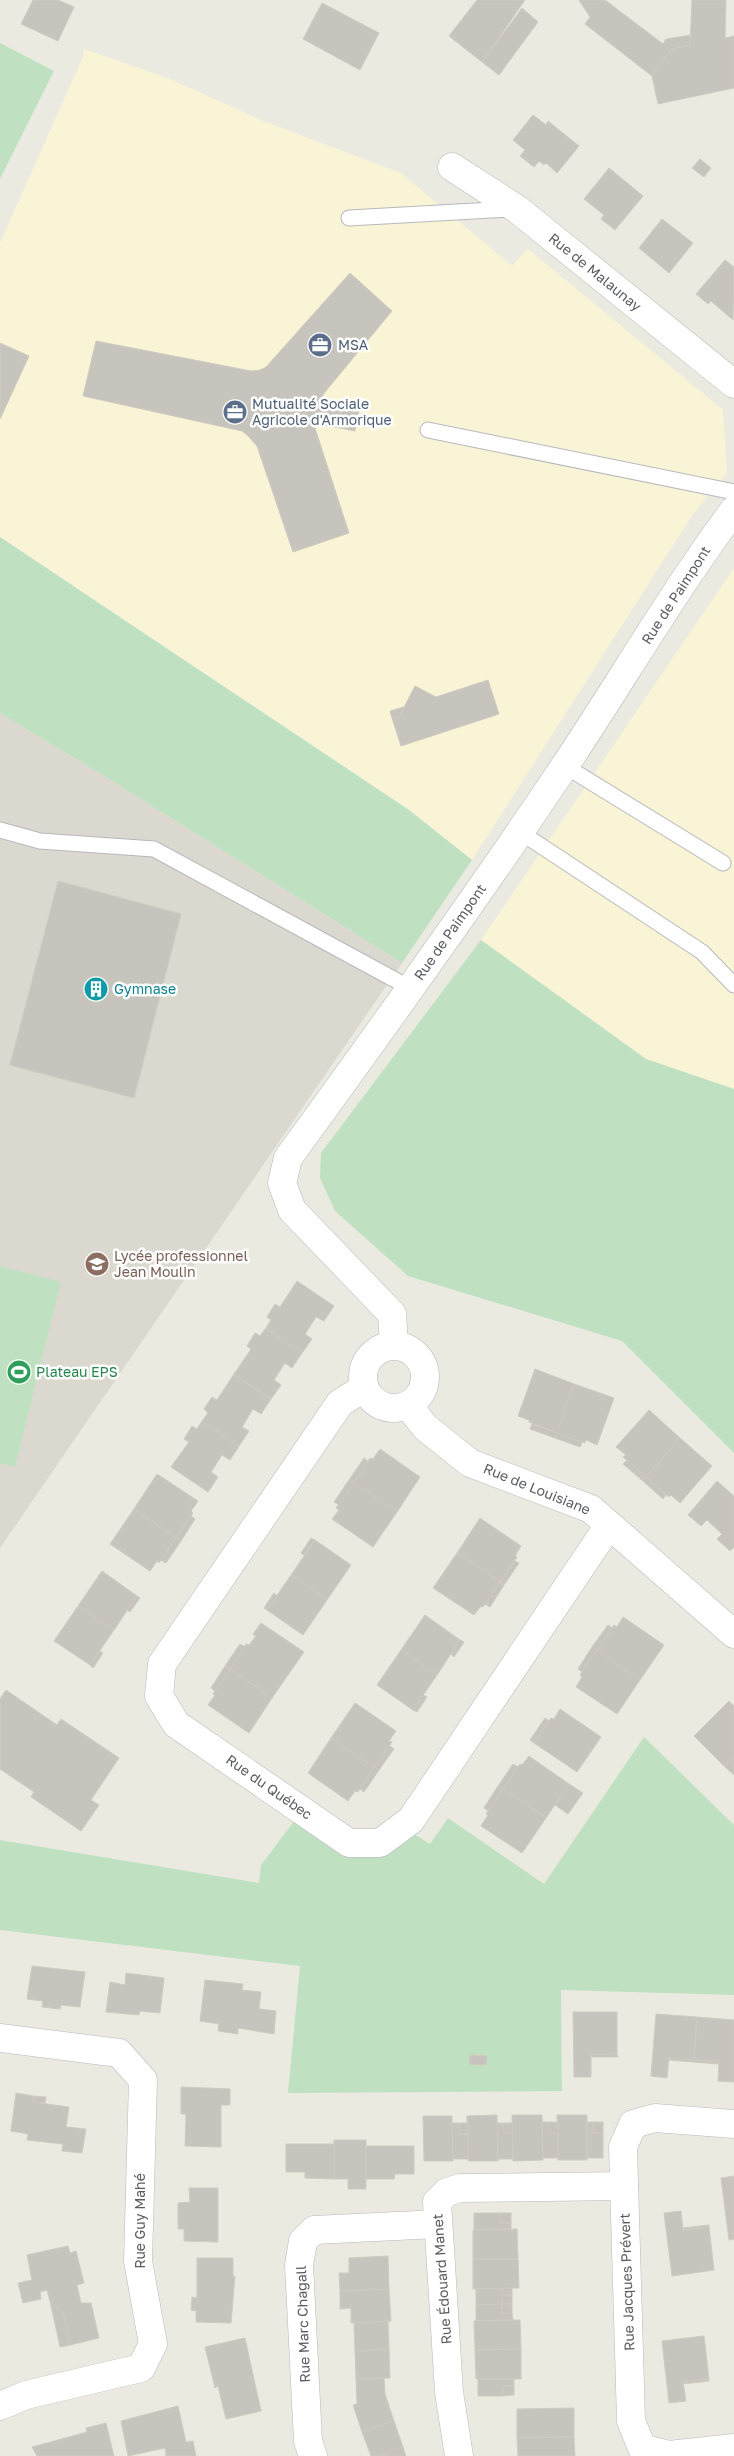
<svg xmlns="http://www.w3.org/2000/svg" width="734" height="2456" font-family="'Golos Text',sans-serif">
<rect width="100%" height="100%" fill="#ebeae1"/>
<g fill="#faf4d7">
<path d="M84 49 170 79 261 120 401 173 512 266 528 249 723 410 727 473 693 514 472 860 409 810 0 537V243L83 57Z"/>
<path d="M734 568V1089L646 1059 481 940Z"/>
</g>
<path fill="#dbd9cf" d="M0 713 101 774 402 963 0 1548Z"/>
<g fill="#bfe1c2">
<path d="M0 43 54 71 0 179Z"/>
<path d="M0 537 409 810 472 860 402 963 101 774 0 713Z"/>
<path d="M481 940 646 1059 734 1089V1453L622 1341 408 1276 335 1211 320 1178 321 1153Z"/>
<path d="M0 1266 61 1282 15 1467 0 1463Z"/>
<path d="M644 1737 734 1825V1995L561 1990 562 2091 288 2093 300 1966 0 1930V1840L259 1883 261 1865 295 1820C337 1846 369 1879 414 1834L430 1844 448 1818 544 1884Z"/>
</g>
<g fill="#c7c4be" stroke="#cfcbc0">
<path d="M33 0H58L74 7 58 41 21 24Z"/>
<path d="M477 0H525L482 62 449 36Z"/>
<path d="M579 0H605L663 44 666 39 691 35 690 45 670 50 652 76 585 24 590 17Z"/>
<path d="M692 0H726L725 38 734 36V88L658 104 652 76 670 50 690 45Z"/>
<path d="M322 3 379 33 360 70 303 39Z"/>
<path d="M522 8 538 22 499 75 482 62Z"/>
<path d="M533 115 546 125 548 121 579 146 557 173 546 163 544 165 539 161 534 167 520 156 525 150 513 140Z"/>
<path d="M700 159 711 168 704 177 692 168Z"/>
<path d="M609 168 643 196 615 230 601 219 604 215 584 199Z"/>
<path d="M662 219 693 243 669 273 639 248Z"/>
<path d="M725 260 734 267 733 320 711 301 708 304 696 294Z"/>
<path d="M350 273 392 311 325 392 314 408V425L349 533 293 552 257 446 248 436 242 431 83 396 96 341 251 371 260 370 266 367Z"/>
<path d="M0 343 29 356 0 419Z"/>
<path d="M320 398 360 406 355 431 314 423V408Z"/>
<path d="M488 680 499 714 401 746 392 718 399 717 415 686 436 697Z"/>
<path d="M404 707 399 717 392 718 390 711Z"/>
<path d="M58 881 181 914 134 1098 10 1065Z"/>
<path d="M297 1281 334 1306 324 1321 316 1317 305 1334 312 1339 302 1353 266 1328 271 1320 267 1317 275 1304 280 1307Z"/>
<path d="M266 1328 302 1353 292 1368 285 1363 274 1380 281 1385 271 1399 234 1374 251 1349 247 1346 255 1333 260 1336Z"/>
<path d="M535 1369 574 1384 557 1433 529 1422V1420L518 1416Z"/>
<path d="M234 1374 271 1399 261 1414 253 1409 242 1427 249 1431 239 1446 202 1421 208 1413 204 1409 212 1397 217 1400Z"/>
<path d="M574 1384 614 1398 597 1445 586 1440 585 1443 557 1433Z"/>
<path d="M649 1410 680 1438 646 1477 623 1457 626 1455 616 1447Z"/>
<path d="M202 1421 239 1446 230 1460 222 1455 211 1472 218 1477 208 1492 171 1467 189 1442 184 1439 192 1426 197 1429Z"/>
<path d="M532 1424 557 1433 555 1438 530 1429Z"/>
<path d="M557 1433 582 1442 580 1447 555 1438Z"/>
<path d="M680 1438 712 1466 680 1503 671 1495 669 1497 646 1477Z"/>
<path d="M380 1449 420 1477 397 1512 354 1483 370 1458 373 1459Z"/>
<path d="M364 1458 368 1461 354 1483 349 1480Z"/>
<path d="M627 1460 646 1477 643 1481 623 1464Z"/>
<path d="M157 1474 198 1501 191 1511 193 1513 176 1538 134 1509Z"/>
<path d="M646 1477 666 1495 663 1499 643 1481Z"/>
<path d="M349 1480 354 1483 339 1505 334 1502Z"/>
<path d="M717 1481 734 1496V1547L730 1551 717 1539 722 1534 709 1522 707 1520 701 1526 688 1515Z"/>
<path d="M354 1483 397 1512 373 1547 332 1519 339 1510 336 1508Z"/>
<path d="M134 1509 176 1538 159 1563 157 1561 150 1571 110 1544Z"/>
<path d="M191 1516 195 1519 181 1541 176 1538Z"/>
<path d="M480 1518 521 1546 515 1556 517 1557 500 1582 457 1553Z"/>
<path d="M176 1538 181 1541 166 1563 161 1560Z"/>
<path d="M311 1538 315 1540 304 1555 301 1553Z"/>
<path d="M315 1540 351 1565 327 1600 291 1575Z"/>
<path d="M457 1553 500 1582 483 1607 481 1606 474 1615 433 1588Z"/>
<path d="M515 1561 519 1563 504 1585 500 1582Z"/>
<path d="M102 1571 137 1596 114 1630 78 1606Z"/>
<path d="M291 1575 327 1600 303 1635 267 1610Z"/>
<path d="M500 1582 504 1585 490 1607 485 1604Z"/>
<path d="M274 1593 277 1596 267 1610 264 1608Z"/>
<path d="M137 1596 140 1598 130 1612 127 1610Z"/>
<path d="M78 1606 114 1630 90 1665 54 1641Z"/>
<path d="M425 1615 460 1640 437 1675 401 1650Z"/>
<path d="M623 1617 664 1645 640 1680 597 1650 612 1628 614 1625 617 1627Z"/>
<path d="M261 1623 304 1652 272 1698 230 1669 246 1644 249 1645 256 1636 253 1634Z"/>
<path d="M608 1625 612 1628 597 1650 592 1647Z"/>
<path d="M460 1640 464 1642 454 1657 451 1654Z"/>
<path d="M240 1644 245 1647 230 1669 225 1666Z"/>
<path d="M592 1647 597 1650 582 1672 578 1669Z"/>
<path d="M401 1650 437 1675 413 1710 377 1685Z"/>
<path d="M597 1650 640 1680 617 1714 576 1687 582 1677 580 1675Z"/>
<path d="M100 1651 103 1653 93 1668 90 1665Z"/>
<path d="M225 1666 230 1669 215 1691 211 1688Z"/>
<path d="M230 1669 272 1698 249 1733 208 1705 215 1695 213 1694Z"/>
<path d="M6 1690 57 1725 61 1719 119 1758 91 1800 99 1805 81 1831 31 1797 34 1792 0 1769V1699Z"/>
<path d="M423 1695 427 1697 417 1712 413 1710Z"/>
<path d="M729 1701 734 1706V1756L724 1766 694 1736Z"/>
<path d="M355 1703 396 1731 389 1741 392 1742 374 1767 331 1738Z"/>
<path d="M560 1709 601 1737 577 1772 534 1743 551 1718 554 1719Z"/>
<path d="M545 1718 549 1721 534 1743 530 1740Z"/>
<path d="M331 1738 374 1767 358 1792 355 1791 348 1801 308 1773Z"/>
<path d="M389 1745 394 1749 379 1770 374 1767Z"/>
<path d="M529 1756 569 1784 546 1818 503 1789 520 1764 522 1765Z"/>
<path d="M734 1756V1775L724 1766Z"/>
<path d="M513 1764 518 1767 503 1789 498 1786Z"/>
<path d="M374 1767 379 1770 364 1792 360 1789Z"/>
<path d="M569 1784 583 1793 568 1814 555 1805Z"/>
<path d="M498 1786 503 1789 488 1811 484 1808Z"/>
<path d="M503 1789 546 1818 522 1853 481 1826 488 1815 486 1814Z"/>
<path d="M32 1966 85 1972 80 2007 61 2005 60 2009 42 2007 43 2001 27 1999Z"/>
<path d="M126 1973 164 1978 160 2013 140 2011 139 2015 106 2012 110 1982 125 1985Z"/>
<path d="M205 1980 243 1984 242 1990 261 1992 259 2009 276 2011 274 2034 238 2028V2034L218 2031 219 2024 200 2021Z"/>
<path d="M573 2012H617V2054L591 2055V2077H574Z"/>
<path d="M656 2014 697 2017 694 2060 669 2058 667 2078 651 2076Z"/>
<path d="M697 2017 734 2020V2082L718 2081 719 2061 694 2060Z"/>
<path d="M617 2054 618 2057H591V2055Z"/>
<path d="M470 2055 487 2056 486 2065 469 2064Z"/>
<path d="M669 2058 694 2060V2062L669 2060Z"/>
<path d="M694 2060 709 2061H719V2064L694 2062Z"/>
<path d="M181 2087 230 2089V2105H221V2147L185 2146 186 2114H181Z"/>
<path d="M16 2093 33 2096V2102L69 2107 66 2127 86 2129 82 2153 62 2151 63 2144 27 2140 28 2134 11 2131Z"/>
<path d="M33 2096 46 2097 45 2103 33 2102Z"/>
<path d="M497 2115 498 2161H468L467 2116Z"/>
<path d="M512 2115H542L543 2160 513 2161Z"/>
<path d="M557 2115H587V2160H558Z"/>
<path d="M423 2116H452L453 2161H424Z"/>
<path d="M542 2122H548L549 2133H558V2158H543Z"/>
<path d="M548 2122H557L558 2133H549Z"/>
<path d="M587 2122H593V2133H603V2158H587Z"/>
<rect x="593" y="2122" width="10" height="11"/>
<path d="M452 2123H459V2134H468V2159H453Z"/>
<path d="M459 2123H467L468 2134H459Z"/>
<path d="M497 2123H503L504 2133H512L513 2159H498Z"/>
<path d="M503 2123H513L512 2133H504Z"/>
<path d="M334 2140H366V2189H348V2179H334Z"/>
<path d="M286 2144H334V2179L305 2178V2172H286Z"/>
<path d="M366 2146H414V2174H395L394 2179H366Z"/>
<path d="M734 2176V2239L729 2240 721 2178Z"/>
<path d="M189 2188H218V2242L184 2241V2229H178V2203L190 2202Z"/>
<path d="M681 2211 683 2230 709 2227 714 2270 672 2276 664 2213Z"/>
<path d="M474 2213H500V2223H511V2229L474 2230Z"/>
<rect x="500" y="2213" width="11" height="10"/>
<path d="M709 2225V2227L683 2230V2228Z"/>
<path d="M517 2229 518 2259H473V2230Z"/>
<path d="M68 2246 70 2253 76 2251 84 2283 77 2285 81 2303H91L99 2338 70 2345 63 2313 50 2301 47 2290 40 2292 41 2299 23 2303 18 2283 32 2280 27 2255Z"/>
<path d="M388 2256 389 2289 340 2291 339 2273H349V2258Z"/>
<path d="M197 2258H233V2276H235L231 2323 196 2322V2311L191 2310 192 2297 197 2298Z"/>
<path d="M473 2259H518L519 2288 473 2289Z"/>
<path d="M512 2288V2295H502V2304L476 2305V2289Z"/>
<path d="M389 2289 391 2321 351 2323V2308L340 2309V2291Z"/>
<rect x="502" y="2295" width="10" height="9"/>
<path d="M50 2301 63 2313 70 2345 60 2347Z"/>
<path d="M502 2304V2314L512 2313 513 2320 476 2321V2305Z"/>
<path d="M502 2304H512V2313L502 2314Z"/>
<path d="M520 2320 521 2349 475 2350 474 2321Z"/>
<path d="M388 2321 389 2349 355 2351 354 2323Z"/>
<path d="M704 2336 709 2379 683 2382 686 2401 669 2403 662 2341Z"/>
<path d="M245 2338 261 2411 226 2419 218 2386 215 2388 205 2347Z"/>
<path d="M389 2349 390 2378 356 2379 355 2351Z"/>
<path d="M521 2349V2379H476L475 2350Z"/>
<path d="M384 2378 385 2394 394 2421 362 2432 353 2405 357 2404 356 2379Z"/>
<path d="M478 2379H514V2386H503V2396H478Z"/>
<path d="M709 2379V2381L683 2384V2382Z"/>
<path d="M503 2386H514V2395L503 2396Z"/>
<path d="M178 2406 186 2442 193 2441 196 2456H166L165 2448 128 2456 121 2421Z"/>
<path d="M574 2408V2437L517 2438V2409Z"/>
<path d="M394 2421 403 2447 379 2456H371L362 2432Z"/>
<path d="M106 2423 114 2456H37L32 2447 87 2432 86 2428Z"/>
<path d="M574 2437 575 2456H518L517 2438Z"/>
<path d="M403 2447 406 2456H379Z"/>
</g>
<g fill="none" stroke-linecap="round" stroke-linejoin="round">
<defs>
<g id="lane">
<path d="M349 218 512 209"/>
<path d="M428 430 734 492"/>
<path d="M565 766 723 863"/>
<path d="M0 830 40 841 154 849 410 988"/>
<path d="M520 832 702 952 734 985"/>
</g>
<g id="street">
<path d="M452 167 517 209 734 384"/>
<path d="M394 1345 392 1314 292 1210 282 1183 288 1158C382 1029 475 900 564 767 621 682 672 593 734 510"/>
<circle cx="394" cy="1377" r="31"/>
<path d="M364 1388 340 1403 162 1664 159 1696 176 1724 349 1843H380L411 1820 609 1525"/>
<path d="M408 1405 425 1427 470 1463 591 1509 734 1634"/>
<path d="M0 2038 119 2053 143 2080 138 2261 153 2344 141 2368 26 2395 0 2406"/>
<path d="M734 2124 655 2118 633 2124 623 2147 631 2421 642 2448 669 2455 734 2448"/>
<path d="M313 2456 308 2441 299 2265 303 2241 314 2230 438 2224"/>
<path d="M459 2456 449 2392 437 2202 447 2192 460 2188 624 2186"/>
</g>
</defs>
<use href="#lane" stroke="#b7b8bd" stroke-width="17"/>
<use href="#street" stroke="#b7b8bd" stroke-width="29"/>
<use href="#lane" stroke="#fff" stroke-width="15"/>
<use href="#street" stroke="#fff" stroke-width="28"/>
</g>
<defs>
<symbol id="office-disc" viewBox="-11 -11 22 22"><circle r="9.5" fill="#5c6f8a" stroke="#fff"/><path d="M-6-3h4V-5.5h4V-3h4V5H-6ZM-1-4.5V-3h2v-1.5ZM-6 0V1H6V0Z" fill="#fff"/></symbol>
<symbol id="building-disc" viewBox="-11 -11 22 22"><circle r="9.5" fill="#0f9aa8" stroke="#fff"/><path d="M-4-6H4V6H1V3H-1V6H-4ZM-2.5-4.3h1.7v1.8h-1.7ZM.8-4.3h1.7v1.8H.8ZM-2.5-1h1.7V.8h-1.7ZM.8-1h1.7V.8H.8Z" fill="#fff"/></symbol>
<symbol id="school-disc" viewBox="-11 -11 22 22"><circle r="9.5" fill="#8d6e63" stroke="#fff"/><path d="M0-5L7-2L0 1L-7-2ZM-4 1L0 2.5L4 1V4Q0 6-4 4Z" fill="#fff"/></symbol>
<symbol id="stadium-disc" viewBox="-11 -11 22 22"><circle r="9.5" fill="#2e9e5b" stroke="#fff"/><path d="M0-5a6.5 5 0 1 0 0 10a6.5 5 0 1 0 0-10ZM-3.5-1.8h7v3.6h-7Z" fill="#fff"/></symbol>
</defs>
<g fill-rule="evenodd">
<use href="#office-disc" x="306" y="331" width="28" height="28"/>
<use href="#office-disc" x="221" y="398" width="28" height="28"/>
<use href="#building-disc" x="82" y="975" width="28" height="28"/>
<use href="#school-disc" x="83" y="1250" width="28" height="28"/>
<use href="#stadium-disc" x="5" y="1358" width="28" height="28"/>
</g>
<g text-anchor="middle" stroke-width="5" stroke-linejoin="round" paint-order="stroke">
<g font-size="14" fill="#5a5c61" stroke="#fff">
<text transform="translate(595 272) rotate(39)" y="5">Rue de Malaunay</text>
<text transform="translate(676 595) rotate(-57)" y="5">Rue de Paimpont</text>
<text transform="translate(450 932) rotate(-55)" y="5">Rue de Paimpont</text>
<text transform="translate(537 1489) rotate(22)" y="5">Rue de Louisiane</text>
<text transform="translate(269 1787) rotate(35)" y="5">Rue du Québec</text>
<text transform="translate(140 2221) rotate(-90)" y="5">Rue Guy Mahé</text>
<text transform="translate(442 2279) rotate(-94)" y="5">Rue Édouard Manet</text>
<text transform="translate(627 2282) rotate(-92)" y="5">Rue Jacques Prévert</text>
<text transform="translate(303 2324) rotate(-92)" y="5">Rue Marc Chagall</text>
</g>
<g font-size="14" fill="#4e5e75" stroke="#fff" text-anchor="start">
<text x="338" y="350">MSA</text>
<text x="252" y="409">Mutualité Sociale<tspan x="252" dy="16">Agricole d'Armorique</tspan></text>
</g>
<g font-size="14" fill="#0d838f" stroke="#fff" text-anchor="start">
<text x="114" y="994">Gymnase</text>
</g>
<g font-size="14" fill="#785e54" stroke="#fff" text-anchor="start">
<text x="114" y="1261">Lycée professionnel<tspan x="114" dy="16">Jean Moulin</tspan></text>
</g>
<g font-size="14" fill="#27864d" stroke="#fff" text-anchor="start">
<text x="36" y="1377">Plateau EPS</text>
</g>
</g>
</svg>
